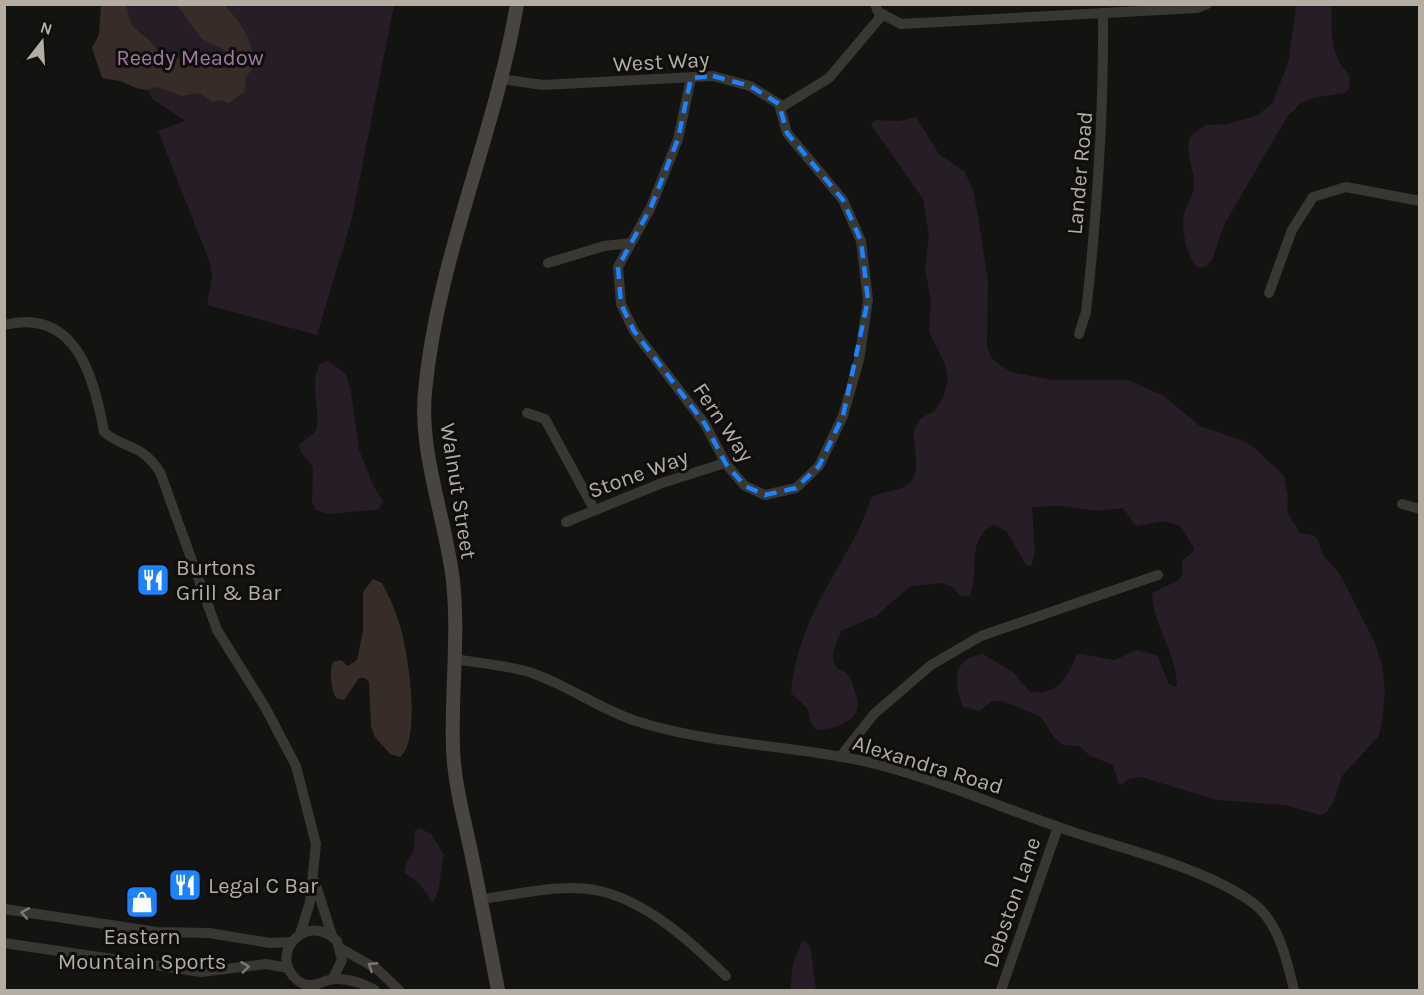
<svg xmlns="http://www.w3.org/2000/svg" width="1424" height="995" font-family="Karla,sans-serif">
<rect width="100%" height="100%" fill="#131311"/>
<g fill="#261d26">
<path d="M112 5H394L352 218 317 335 207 305 212 278 210 263 158 131 185 121 152 99Z"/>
<path d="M1296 5H1332C1331 30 1330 57 1349 74L1350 88 1345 93 1312 98 1300 104 1287 117 1225 223 1212 260 1206 267 1198 268C1186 255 1180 228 1185 210 1188 203 1193 195 1194 188 1196 170 1184 155 1190 137L1205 125 1227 124 1256 116 1272 104 1289 60Z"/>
<path d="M916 117 939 154 965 172 974 193 988 279 987 347 992 359 1011 372 1053 380H1128L1164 396 1200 426 1244 441 1256 449 1284 476 1288 496 1287 512 1300 533 1312 535 1317 538 1323 555 1340 574 1374 641 1382 664 1385 692 1382 724 1378 737 1342 776 1334 802 1326 813 1320 815 1285 805 1217 800 1141 777 1129 779 1122 785 1118 783 1113 765 1090 756 1079 746 1063 745 1053 736 1041 717 1016 706 1001 701H992L980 711 963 707C954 683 950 659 983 654L1014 673 1030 692C1057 695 1067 679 1076 656L1080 654 1115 660 1136 650 1157 655 1169 684 1175 687 1177 684C1176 652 1153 626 1152 593L1179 580 1182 573V561L1193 552 1194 548 1180 526 1164 521 1136 526 1123 508 1097 511 1063 506 1032 507 1035 550 1032 565 1027 566 1006 531 994 525C965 538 980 573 970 596H961L952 587 942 583 911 586 876 616 841 631C838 640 830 653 834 663 837 671 844 669 848 675 852 679 853 687 855 692 866 719 841 728 817 730L810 722 808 709 791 693C799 624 825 593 856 535 863 523 866 509 872 497 884 490 902 492 911 481 928 460 895 424 934 412L943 398 948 380 945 365 929 331 931 302 925 268 929 236 923 199 871 125 875 120 899 121Z"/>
<path d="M329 361 346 374 351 392 359 450 374 487 383 501 379 509 374 510 329 514 316 510 312 503 313 467 301 452 299 445 316 431C321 409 308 382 321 363Z"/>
<path d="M420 828 432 835 444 855C440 870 441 890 433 903L418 882 404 873 406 863 414 850 415 830Z"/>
<path d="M806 941 811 950 816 990H790L793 963 802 942Z"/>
</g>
<g fill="#372c27">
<path d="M101 5H126L132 26 150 41 162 55 207 62 225 52 223 49 202 39 177 5H224C239 19 257 46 253 68L246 77 244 92 229 103 219 100 212 102 199 93 182 96 157 87 146 90 136 88 120 81 102 78 92 48 99 34Z"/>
<path d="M373 579 382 583C389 596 396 611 400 626 408 651 422 741 400 757L390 754 375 737 371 727 369 682 365 678H359L344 700 336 698C331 689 329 671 333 662L341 660 348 666 357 660 363 631V592Z"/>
</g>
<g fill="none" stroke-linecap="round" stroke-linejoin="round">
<g stroke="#383732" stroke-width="10">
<path d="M875 4 878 12 901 24 1197 8 1207 4"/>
<path d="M691 78 678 139 651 207 618 267 621 304 634 331 705 424 726 464 745 486 765 495 796 488 819 466 843 416 859 360 868 300 861 241 843 200 787 133 780 108"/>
<path d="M501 79 543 85 713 76 750 86 779 104 780 108 829 78 883 14"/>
<path d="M548 263 604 246 631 243"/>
<path d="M1269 293 1292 230 1313 197 1346 187 1420 201"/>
<path d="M4 325C76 307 94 377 104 432 127 451 139 441 160 472L217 630 265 707 296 766 316 844 310 902 300 934"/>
<path d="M1079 334 1086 312C1097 213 1104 114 1103 13"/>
<path d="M527 413 545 419 594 509"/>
<path d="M1402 504 1420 509"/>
<path d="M566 522 662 483 725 463"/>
<path d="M454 659C478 663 505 665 529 672 566 684 599 709 636 721 711 745 792 745 868 762 935 778 999 807 1064 829 1122 849 1204 867 1253 903 1279 922 1287 961 1294 990"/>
<path d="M840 757 874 714 931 665 981 636 1158 575"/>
<path d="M315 882 332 936"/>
<path d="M481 899C518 895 563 882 600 891 648 902 692 943 726 976"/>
<path d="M4 909 157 932 209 933 270 943 291 942"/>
<path d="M4 943 201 972 266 964 288 968"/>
<path d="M340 948 377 969 399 990"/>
<path d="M333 978 342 960 337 941C309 912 271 949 293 976 309 994 320 980 335 979 350 978 363 984 375 990"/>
<path d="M1001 990 1058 827"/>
</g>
<path stroke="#484540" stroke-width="14" d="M498 990C489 943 480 895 470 847 463 815 454 781 453 748 451 692 459 636 453 581 446 520 419 453 425 392 437 259 495 135 517 4"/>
</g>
<defs><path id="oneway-chevron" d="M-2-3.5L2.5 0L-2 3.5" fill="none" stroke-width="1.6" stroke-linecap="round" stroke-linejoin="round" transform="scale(1.5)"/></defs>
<g stroke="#7d7870">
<use href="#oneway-chevron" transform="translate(25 913) rotate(-170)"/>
<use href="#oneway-chevron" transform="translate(372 966) rotate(-147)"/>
<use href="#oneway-chevron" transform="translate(245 967) rotate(-7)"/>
</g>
<path fill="none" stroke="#1d82ff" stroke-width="4.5" stroke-dasharray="12 8" stroke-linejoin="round" d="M713 76 750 86 779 104 787 133 843 200 861 241 868 300 843 416 819 466 796 488 765 495 745 486 726 464 705 424 634 331 621 304 618 267 651 207 678 139 691 78Z"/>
<defs>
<symbol id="restaurant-square" viewBox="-11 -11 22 22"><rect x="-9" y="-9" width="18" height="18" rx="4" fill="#1d82ff" stroke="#0e0e0c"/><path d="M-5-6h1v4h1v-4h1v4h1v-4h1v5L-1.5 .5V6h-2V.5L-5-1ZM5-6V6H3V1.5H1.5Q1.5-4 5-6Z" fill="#fff"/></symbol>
<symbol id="shop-square" viewBox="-11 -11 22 22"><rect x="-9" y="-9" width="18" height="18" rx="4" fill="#1d82ff" stroke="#0e0e0c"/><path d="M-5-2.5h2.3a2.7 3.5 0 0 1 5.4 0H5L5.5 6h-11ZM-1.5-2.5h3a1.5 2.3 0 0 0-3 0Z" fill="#fff"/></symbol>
</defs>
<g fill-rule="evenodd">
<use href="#restaurant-square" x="134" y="561" width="38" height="38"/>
<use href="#restaurant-square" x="166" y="866" width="38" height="38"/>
<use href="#shop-square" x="123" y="883" width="38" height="38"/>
</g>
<g text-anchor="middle" stroke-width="6" stroke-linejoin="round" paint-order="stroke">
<g font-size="22" fill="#a077a2" stroke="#0e0e0c">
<text x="190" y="65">Reedy Meadow</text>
</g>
<g font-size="22" fill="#b5ada2" stroke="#0e0e0c">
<text transform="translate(661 61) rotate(-3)" y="8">West Way</text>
<text transform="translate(1079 173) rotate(-85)" y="8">Lander Road</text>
<text transform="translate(724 422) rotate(56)" y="8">Fern Way</text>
<text transform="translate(638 473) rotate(-20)" y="8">Stone Way</text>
<text transform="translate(459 491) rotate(81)" y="8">Walnut Street</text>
<text transform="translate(928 764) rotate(17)" y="8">Alexandra Road</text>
<text transform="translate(1011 902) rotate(-71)" y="8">Debston Lane</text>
</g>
<g font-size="22" fill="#b5ada2" stroke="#0e0e0c" text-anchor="start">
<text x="176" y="575">Burtons<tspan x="176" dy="25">Grill &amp; Bar</tspan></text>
<text x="208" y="893">Legal C Bar</text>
<text x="142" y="944" text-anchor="middle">Eastern<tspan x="142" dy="25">Mountain Sports</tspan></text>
</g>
</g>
<rect width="1424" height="995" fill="none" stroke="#b5ada2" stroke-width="12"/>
<g transform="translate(42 42) rotate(17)" stroke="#0e0e0c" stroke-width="4.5" paint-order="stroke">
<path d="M0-4.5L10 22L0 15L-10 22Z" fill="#b5ada2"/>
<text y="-9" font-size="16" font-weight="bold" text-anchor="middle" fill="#b5ada2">N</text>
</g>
</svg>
